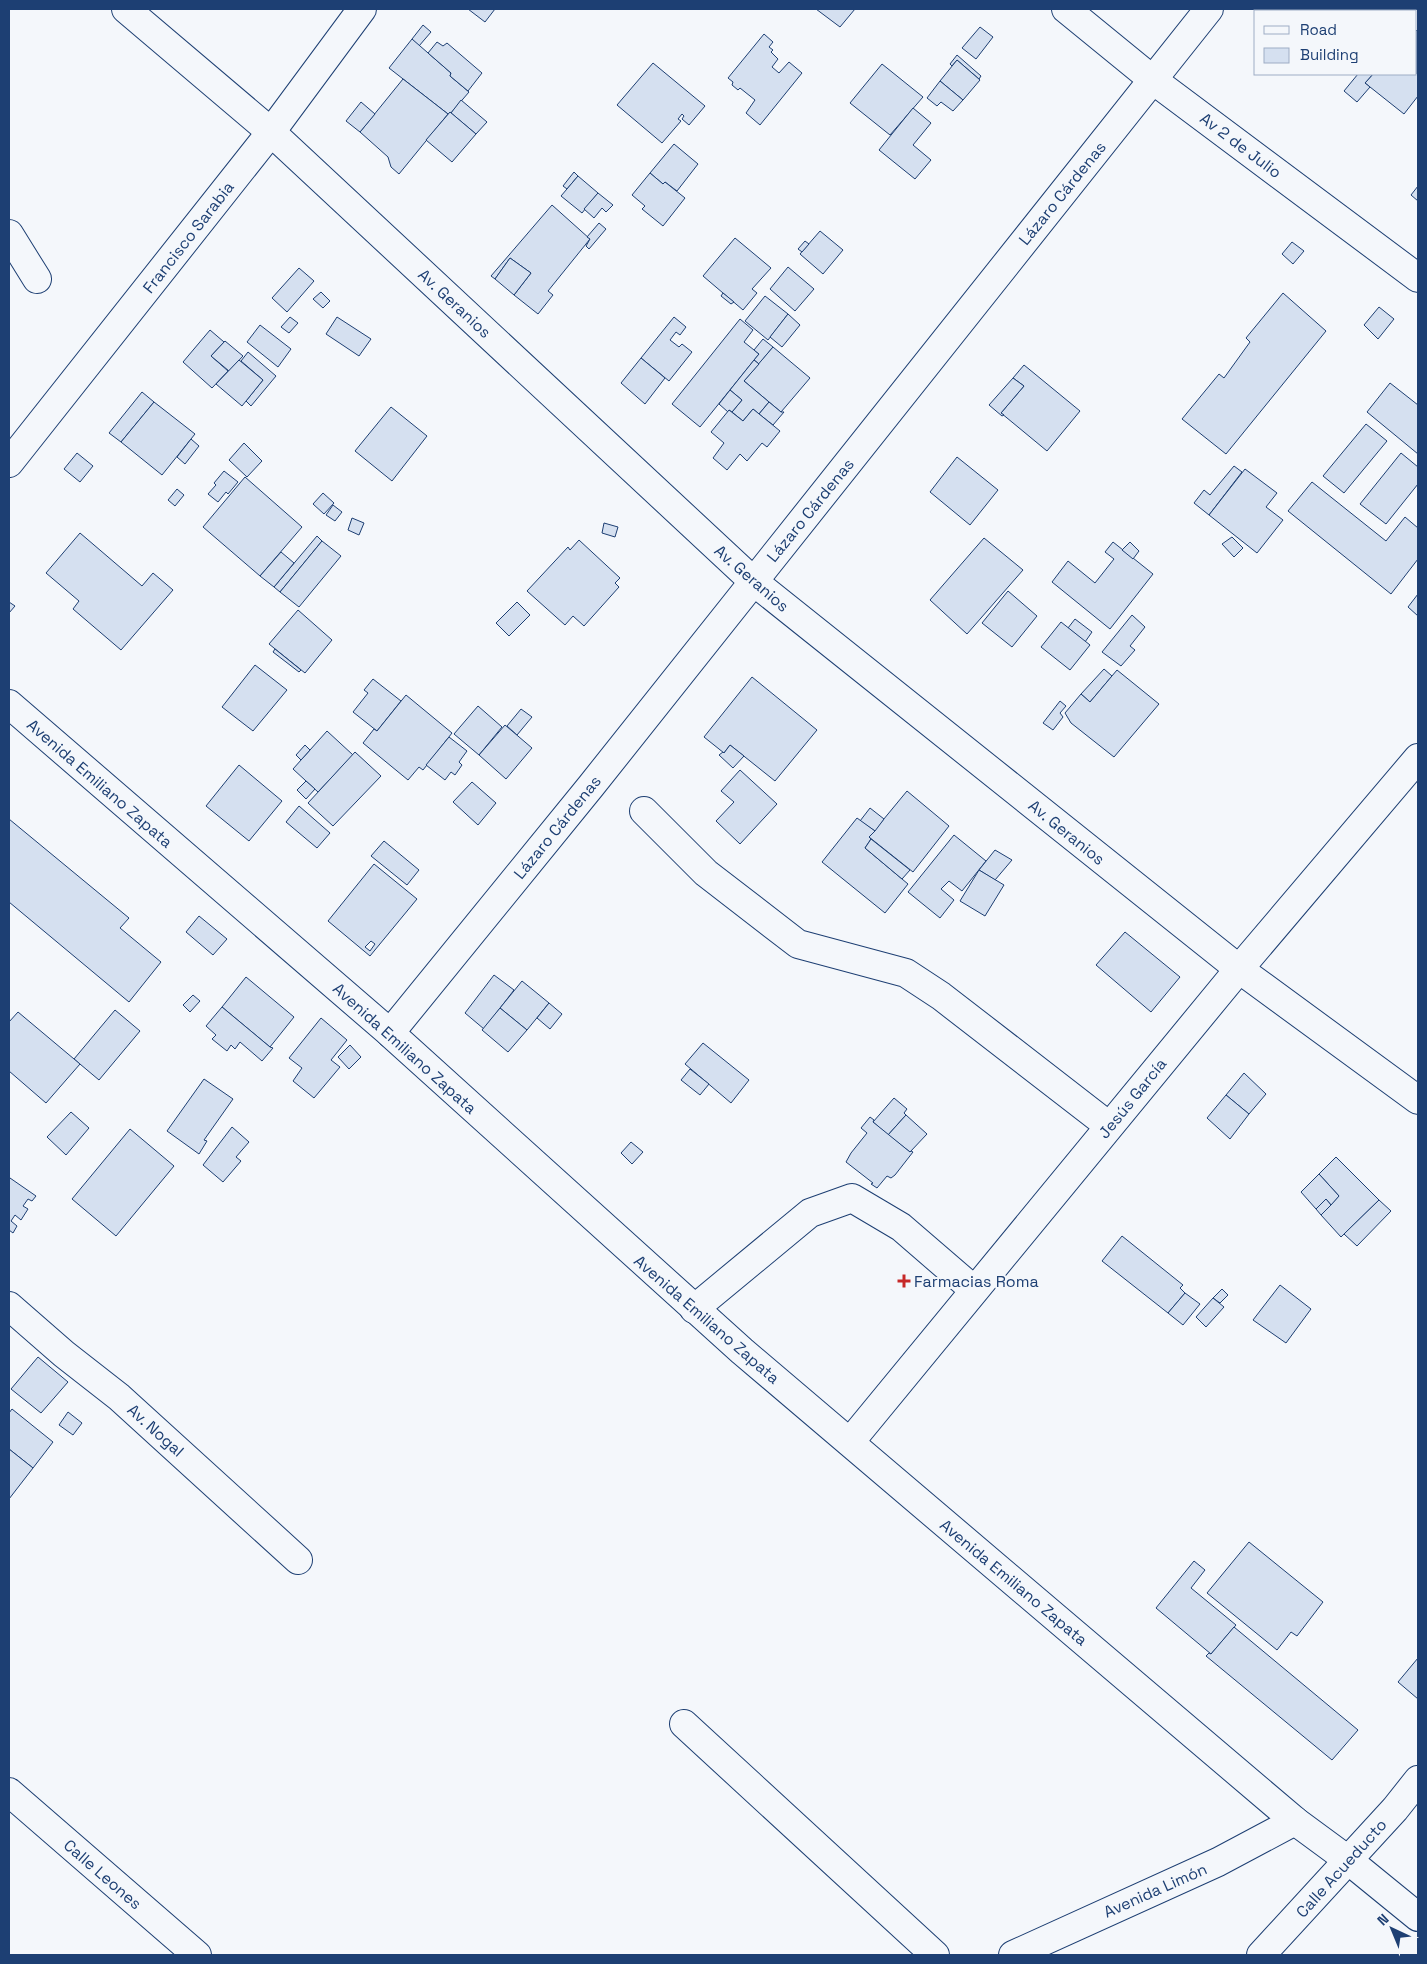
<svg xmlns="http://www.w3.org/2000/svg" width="1427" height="1964" font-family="'Space Grotesk',sans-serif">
<rect width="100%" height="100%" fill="#f4f7fb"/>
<g fill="#d5e0f0" stroke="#1d3f73" fill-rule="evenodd">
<path d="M468 9H495L485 22Z"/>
<path d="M816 9H855L840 27Z"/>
<path d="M423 25 431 32 419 46 412 39Z"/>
<path d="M980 27 993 37 976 59 962 48Z"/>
<path d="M1416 30 1418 32V96L1404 114 1365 83 1373 74H1416Z"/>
<path d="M764 34 773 42 769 47 773 50 771 52 778 59 772 67 779 73 789 62 802 73 760 125 746 113 755 100 740 88 738 90 732 85 733 82 728 78Z"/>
<path d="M412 39 451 73 450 76 469 92 451 113 448 114 389 68Z"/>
<path d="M437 42 443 46 447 43 482 73 468 91 450 76 451 73 428 53Z"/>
<path d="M957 55 981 76 979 79 957 60 952 66 950 64Z"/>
<path d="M957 60 980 80 963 100 940 81Z"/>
<path d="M653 63 705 106 689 125 682 119 684 116 682 114 678 119 681 121 662 143 617 105Z"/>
<path d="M882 64 923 97 890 135 850 103Z"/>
<path d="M1358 74H1373L1365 83 1370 87 1357 102 1344 91Z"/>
<path d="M403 79 448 114 399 174 391 167 388 157 360 132Z"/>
<path d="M940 81 963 100 953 111 941 102 937 106 927 98Z"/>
<path d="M461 100 487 122 476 134 451 113Z"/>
<path d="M361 102 375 114 360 132 346 121Z"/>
<path d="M913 108 931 123 913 145 931 160 915 179 879 150Z"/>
<path d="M450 112 476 134 452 162 426 140Z"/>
<path d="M674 144 698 164 677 191 665 182 663 184 650 173Z"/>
<path d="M574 172 578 176 567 189 563 186Z"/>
<path d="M650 173 663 184 665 182 685 198 663 226 642 209 645 206 632 195Z"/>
<path d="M578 176 598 193 582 213 561 196Z"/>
<path d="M1418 186V201L1411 195Z"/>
<path d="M598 193 613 205 606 212 602 208 594 218 584 209Z"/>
<path d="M552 205 590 239 548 291 553 295 538 314 514 295 531 273 510 258 495 279 491 276Z"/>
<path d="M599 223 606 229 589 249 586 246 590 239 587 237Z"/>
<path d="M820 231 843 250 823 274 800 254Z"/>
<path d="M735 238 771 268 752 289 757 293 743 310 703 276Z"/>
<path d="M805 241 809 244 802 252 798 249Z"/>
<path d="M1292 242 1304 251 1293 264 1282 254Z"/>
<path d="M510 258 531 273 514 295 495 279Z"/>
<path d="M788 267 814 289 795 311 770 289Z"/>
<path d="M299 268 314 281 287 312 272 298Z"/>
<path d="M321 292 330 301 323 308 313 299Z"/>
<path d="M723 293 734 302 731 304 721 296Z"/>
<path d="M1283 293 1326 331 1226 454 1182 419 1219 374 1224 378 1250 342 1246 338Z"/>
<path d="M765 296 788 314 768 340 745 321Z"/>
<path d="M1379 307 1394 319 1378 339 1364 325Z"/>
<path d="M788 314 800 325 782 347 770 337Z"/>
<path d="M290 317 298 323 289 333 281 327Z"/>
<path d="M337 317 371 339 359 356 326 334Z"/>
<path d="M674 317 686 327 680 335 676 332 670 340 679 347 682 344 692 352 669 381 641 358Z"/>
<path d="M740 319 753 330 744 342 759 354 700 427 672 404Z"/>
<path d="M260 325 291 349 278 367 247 342Z"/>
<path d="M210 330 224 342 211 356 228 371 212 388 183 362Z"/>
<path d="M763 339 773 347 759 364 754 360 759 354 754 350Z"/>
<path d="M225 341 243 356 229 371 211 356Z"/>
<path d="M773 347 810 378 781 412 744 381Z"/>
<path d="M248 352 276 376 251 406 246 401 263 380 241 361Z"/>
<path d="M641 358 665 378 645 404 621 383Z"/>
<path d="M239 360 263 380 242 406 216 384Z"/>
<path d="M754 360 759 364 744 381 769 402 759 414 753 409 743 421 732 412 742 400 730 390Z"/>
<path d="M1024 365 1080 411 1047 451 1001 413 1024 386 1013 378Z"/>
<path d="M1013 378 1024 386 1001 413 1004 415 1002 416 989 405Z"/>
<path d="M1390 383 1418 405V454L1367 412Z"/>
<path d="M730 390 742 400 732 412 729 410 728 412 719 404Z"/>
<path d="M142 392 154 402 121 442 109 433Z"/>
<path d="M154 402 195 434 162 475 121 442Z"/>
<path d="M769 402 781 412H784L773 425 759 414Z"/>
<path d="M391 407 427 436 392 481 355 451Z"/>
<path d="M753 409 780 431 767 447 762 443 747 461 740 454 727 470 713 458 724 443 711 432 729 410 743 421Z"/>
<path d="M1366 424 1387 441 1344 493 1323 476Z"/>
<path d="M191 439 199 446 185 464 177 457Z"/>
<path d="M244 443 262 461 247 477 229 460Z"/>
<path d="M77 453 93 466 80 482 64 469Z"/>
<path d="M1401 453 1418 467V484L1386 524 1360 504Z"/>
<path d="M957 457 998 490 970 525 930 492Z"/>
<path d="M1234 466 1242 472 1209 515 1194 503 1204 490 1210 495Z"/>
<path d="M1245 469 1277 493 1266 507 1283 520 1257 553 1209 515Z"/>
<path d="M224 471 238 482 228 494 226 492 218 502 208 494 216 485 214 483Z"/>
<path d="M245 477 302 527 260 576 203 527Z"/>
<path d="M1312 482 1386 541 1405 517 1418 528V559L1391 594 1288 511Z"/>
<path d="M177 489 184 495 175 506 168 500Z"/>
<path d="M323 493 334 503 324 514 313 504Z"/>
<path d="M333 505 342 512 335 521 326 515Z"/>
<path d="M352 518 364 523 359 535 348 530Z"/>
<path d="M604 523 618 527 615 537 602 533Z"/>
<path d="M80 533 142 586 153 573 173 590 121 650 73 609 79 601 46 573Z"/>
<path d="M317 536 322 541 280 592 274 587Z"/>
<path d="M1232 537 1243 548 1234 557 1222 544Z"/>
<path d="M984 538 1023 570 967 634 930 600Z"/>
<path d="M579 540 620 578 615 583 619 587 584 626 573 616 565 625 527 591 568 547 570 550Z"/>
<path d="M322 541 341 556 299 607 280 592Z"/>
<path d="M1113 542 1153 574 1110 629 1052 582 1068 561 1095 583 1114 559 1105 552Z"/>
<path d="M1130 542 1139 551 1133 559 1122 550Z"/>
<path d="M281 552 294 563 274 587 260 576Z"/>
<path d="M1008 591 1037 616 1012 647 982 623Z"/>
<path d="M1418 594V616L1408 607Z"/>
<path d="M9 602 15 606 9 613Z"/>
<path d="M517 602 530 615 509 636 496 623Z"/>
<path d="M298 610 332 640 305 673 269 644Z"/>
<path d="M1132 615 1145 627 1130 646 1135 650 1121 666 1102 652Z"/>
<path d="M1075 619 1092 632 1085 642 1068 628Z"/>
<path d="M1061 622 1090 645 1070 670 1041 647Z"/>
<path d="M275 649 301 670 299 672 273 652Z"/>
<path d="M255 665 287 690 253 731 222 707Z"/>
<path d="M1104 669 1112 676 1090 702 1081 694Z"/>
<path d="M1117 670 1159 704 1114 757 1071 723 1065 713 1081 694 1090 702Z"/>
<path d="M752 677 817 730 775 781 730 745 724 753 704 737Z"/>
<path d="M373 679 401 701 377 731 353 712 368 693 364 690Z"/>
<path d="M406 695 452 733 423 770 419 767 408 780 363 743 374 729 377 731Z"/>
<path d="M1060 701 1066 706 1060 713 1063 717 1053 730 1043 723Z"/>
<path d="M478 706 502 727 479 755 454 734Z"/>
<path d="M521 709 532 717 517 735 507 726Z"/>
<path d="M505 725 532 748 506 779 479 755Z"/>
<path d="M327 731 353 755 318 792 293 769Z"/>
<path d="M449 737 467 751 459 762 462 765 455 775 451 772 445 780 426 765Z"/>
<path d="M305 745 310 750 301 760 296 755Z"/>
<path d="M730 745 744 756 733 768 719 755 723 752 724 753Z"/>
<path d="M355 752 381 776 333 826 308 803Z"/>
<path d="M239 765 282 801 249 841 206 806Z"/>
<path d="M740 770 777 804 740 844 716 821 734 802 721 791Z"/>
<path d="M306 781 315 789 306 799 297 790Z"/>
<path d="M472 782 496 803 478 825 453 802Z"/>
<path d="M907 791 949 826 913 872 869 837Z"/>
<path d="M299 806 330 833 317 848 286 822Z"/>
<path d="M870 808 884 819 875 831 860 821Z"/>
<path d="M857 818 875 831 869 837 871 839 865 848 908 884 885 913 822 862Z"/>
<path d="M9 819 129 918 120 928 161 962 129 1002 9 902Z"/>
<path d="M954 835 986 861 962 891 949 881 941 889 954 900 940 918 908 892Z"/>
<path d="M871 839 910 870 902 879 865 848Z"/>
<path d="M384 841 419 870 407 885 371 856Z"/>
<path d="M995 850 1012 860 995 880 979 870Z"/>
<path d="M374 864 417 899 370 956 328 921ZM371 941 375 944 370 951 365 947Z"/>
<path d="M979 870 1004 885 985 916 960 901Z"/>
<path d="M199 916 227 939 213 955 186 932Z"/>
<path d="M1125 932 1180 977 1151 1012 1096 965Z"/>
<path d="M494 975 514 990 484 1029 465 1013Z"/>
<path d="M246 977 294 1017 270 1047 222 1007Z"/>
<path d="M522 981 549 1003 527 1030 500 1008Z"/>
<path d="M193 995 200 1001 190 1012 183 1005Z"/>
<path d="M549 1003 562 1014 550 1029 537 1018Z"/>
<path d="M222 1007 270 1047 273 1048 262 1061 240 1042 235 1049 231 1045 227 1051 212 1039 216 1035 206 1026Z"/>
<path d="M500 1008 527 1030 508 1052 482 1030Z"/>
<path d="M115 1010 140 1031 99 1080 74 1059Z"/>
<path d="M18 1012 80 1064 46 1103 9 1071V1022Z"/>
<path d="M321 1018 347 1040 331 1060 340 1067 314 1098 293 1081 302 1068 289 1058Z"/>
<path d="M703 1043 749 1080 731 1103 685 1064Z"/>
<path d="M350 1045 361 1057 349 1069 338 1057Z"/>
<path d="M690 1069 709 1084 700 1095 681 1080Z"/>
<path d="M1244 1073 1266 1094 1249 1114 1226 1095Z"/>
<path d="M204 1079 233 1099 204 1140 207 1141 199 1154 167 1131Z"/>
<path d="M1226 1095 1249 1114 1230 1139 1207 1118Z"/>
<path d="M894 1098 907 1109 904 1113 906 1115 888 1135 873 1122Z"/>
<path d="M71 1112 89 1128 66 1155 47 1137Z"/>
<path d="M906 1115 927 1134 910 1152 888 1135Z"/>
<path d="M870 1117 874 1120 873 1122 910 1152 911 1151 913 1152 895 1175 891 1178 887 1176 877 1188 871 1184 873 1183 846 1162 851 1153 867 1133 861 1128Z"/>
<path d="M232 1127 249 1142 236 1157 241 1161 223 1182 203 1165Z"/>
<path d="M130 1129 174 1166 116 1236 72 1199Z"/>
<path d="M631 1142 643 1152 632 1164 621 1153Z"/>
<path d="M1336 1157 1379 1200 1341 1237 1321 1215 1339 1196 1319 1174Z"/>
<path d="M1319 1174 1339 1196 1331 1205 1326 1199 1316 1209 1301 1192Z"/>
<path d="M10 1178 36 1196 32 1201 28 1199 23 1206 28 1209 21 1220 15 1215 11 1221 17 1226 13 1233 9 1230V1181Z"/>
<path d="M1326 1199 1331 1205 1321 1215 1316 1209Z"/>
<path d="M1379 1200 1391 1211 1357 1246 1344 1234Z"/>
<path d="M1122 1236 1183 1285 1180 1288 1185 1293 1168 1313 1102 1261Z"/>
<path d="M1280 1285 1311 1309 1286 1343 1253 1320Z"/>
<path d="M1222 1289 1228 1295 1220 1303 1213 1298Z"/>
<path d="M1185 1293 1200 1304 1183 1325 1168 1313Z"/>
<path d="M1213 1298 1224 1307 1206 1327 1196 1317Z"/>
<path d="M38 1357 68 1382 41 1413 11 1389Z"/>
<path d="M12 1409 53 1442 33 1468 9 1449V1413Z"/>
<path d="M68 1412 82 1423 73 1435 59 1425Z"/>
<path d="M9 1449 33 1468 9 1499Z"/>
<path d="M1249 1542 1323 1602 1297 1636 1291 1632 1277 1650 1207 1593Z"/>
<path d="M1194 1561 1205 1570 1191 1588 1236 1625 1211 1654 1156 1608Z"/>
<path d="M1234 1627 1358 1730 1332 1760 1206 1656 1209 1653 1211 1654Z"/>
<path d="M1418 1658V1699L1398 1682Z"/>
</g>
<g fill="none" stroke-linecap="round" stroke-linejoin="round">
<defs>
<g id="minor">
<path d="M126 9 271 132 753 581 1239 969 1418 1100"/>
<path d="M1066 9 1153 80 1418 278"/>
<path d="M9 234 37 279"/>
<path d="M9 463 271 132 362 9"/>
<path d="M644 811 706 873 798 944 906 973 941 996 1109 1126"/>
<path d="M390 1033 591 786 1209 9"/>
<path d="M9 1306 64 1354 119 1397 298 1560"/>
<path d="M694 1309 810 1213 852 1198 901 1227 974 1290"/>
<path d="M850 1442 1239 969 1418 758"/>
<path d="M684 1724 935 1955"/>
<path d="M9 1792 197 1955"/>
<path d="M1013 1955 1218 1862 1295 1821"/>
<path d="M1261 1955 1395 1809 1418 1780"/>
</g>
<path id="major" d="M9 704 390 1033 742 1351 1295 1821 1348 1860 1418 1917"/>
</defs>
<use href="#minor" stroke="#1d3f73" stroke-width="30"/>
<use href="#major" stroke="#1d3f73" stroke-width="30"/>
<use href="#minor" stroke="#f4f7fb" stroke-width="28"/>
<use href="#major" stroke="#f4f7fb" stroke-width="28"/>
</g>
<path fill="#c62828" stroke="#f4f7fb" stroke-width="2" d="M901.5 1273.5h5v5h5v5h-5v5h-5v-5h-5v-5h5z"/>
<g text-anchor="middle" stroke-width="4" stroke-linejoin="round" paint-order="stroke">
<g font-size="16" fill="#1d3f73" stroke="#f4f7fb">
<text transform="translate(1241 145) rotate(37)" y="6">Av 2 de Julio</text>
<text transform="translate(1062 193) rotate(-51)" y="6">Lázaro Cárdenas</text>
<text transform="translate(188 237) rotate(-52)" y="6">Francisco Sarabia</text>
<text transform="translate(455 303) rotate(43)" y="6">Av. Geranios</text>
<text transform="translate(810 510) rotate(-51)" y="6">Lázaro Cárdenas</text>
<text transform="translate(752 578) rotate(41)" y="6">Av. Geranios</text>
<text transform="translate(100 783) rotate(41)" y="6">Avenida Emiliano Zapata</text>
<text transform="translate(557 827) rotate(-51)" y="6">Lázaro Cárdenas</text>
<text transform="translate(1067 832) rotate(39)" y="6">Av. Geranios</text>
<text transform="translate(405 1048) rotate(42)" y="6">Avenida Emiliano Zapata</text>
<text transform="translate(1132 1098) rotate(-51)" y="6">Jesús García</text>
<text transform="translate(707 1319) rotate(41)" y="6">Avenida Emiliano Zapata</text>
<text transform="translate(156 1430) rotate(42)" y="6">Av. Nogal</text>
<text transform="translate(1014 1582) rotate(40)" y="6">Avenida Emiliano Zapata</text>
<text transform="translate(1341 1868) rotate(-48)" y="6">Calle Acueducto</text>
<text transform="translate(103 1874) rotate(41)" y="6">Calle Leones</text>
<text transform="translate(1155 1890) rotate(-24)" y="6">Avenida Limón</text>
</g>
<g font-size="16" fill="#1d3f73" stroke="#f4f7fb" text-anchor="start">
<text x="914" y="1287">Farmacias Roma</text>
</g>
</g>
<rect width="1427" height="1964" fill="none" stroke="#1d3f73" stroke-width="20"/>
<rect x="1254" y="10" width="162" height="65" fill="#f4f7fb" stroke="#9eadc5"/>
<rect x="1264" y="26" width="25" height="8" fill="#f4f7fb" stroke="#9eadc5"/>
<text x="1300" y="35" font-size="15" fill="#1d3f73">Road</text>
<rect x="1264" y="48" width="25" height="15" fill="#d5e0f0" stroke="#9eadc5"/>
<text x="1300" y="60" font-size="15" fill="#1d3f73">Building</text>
<g transform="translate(1392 1929) rotate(316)" stroke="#f4f7fb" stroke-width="4" paint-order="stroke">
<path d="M0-4L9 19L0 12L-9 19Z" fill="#1d3f73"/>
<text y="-8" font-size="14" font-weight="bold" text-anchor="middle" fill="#1d3f73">N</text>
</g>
</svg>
